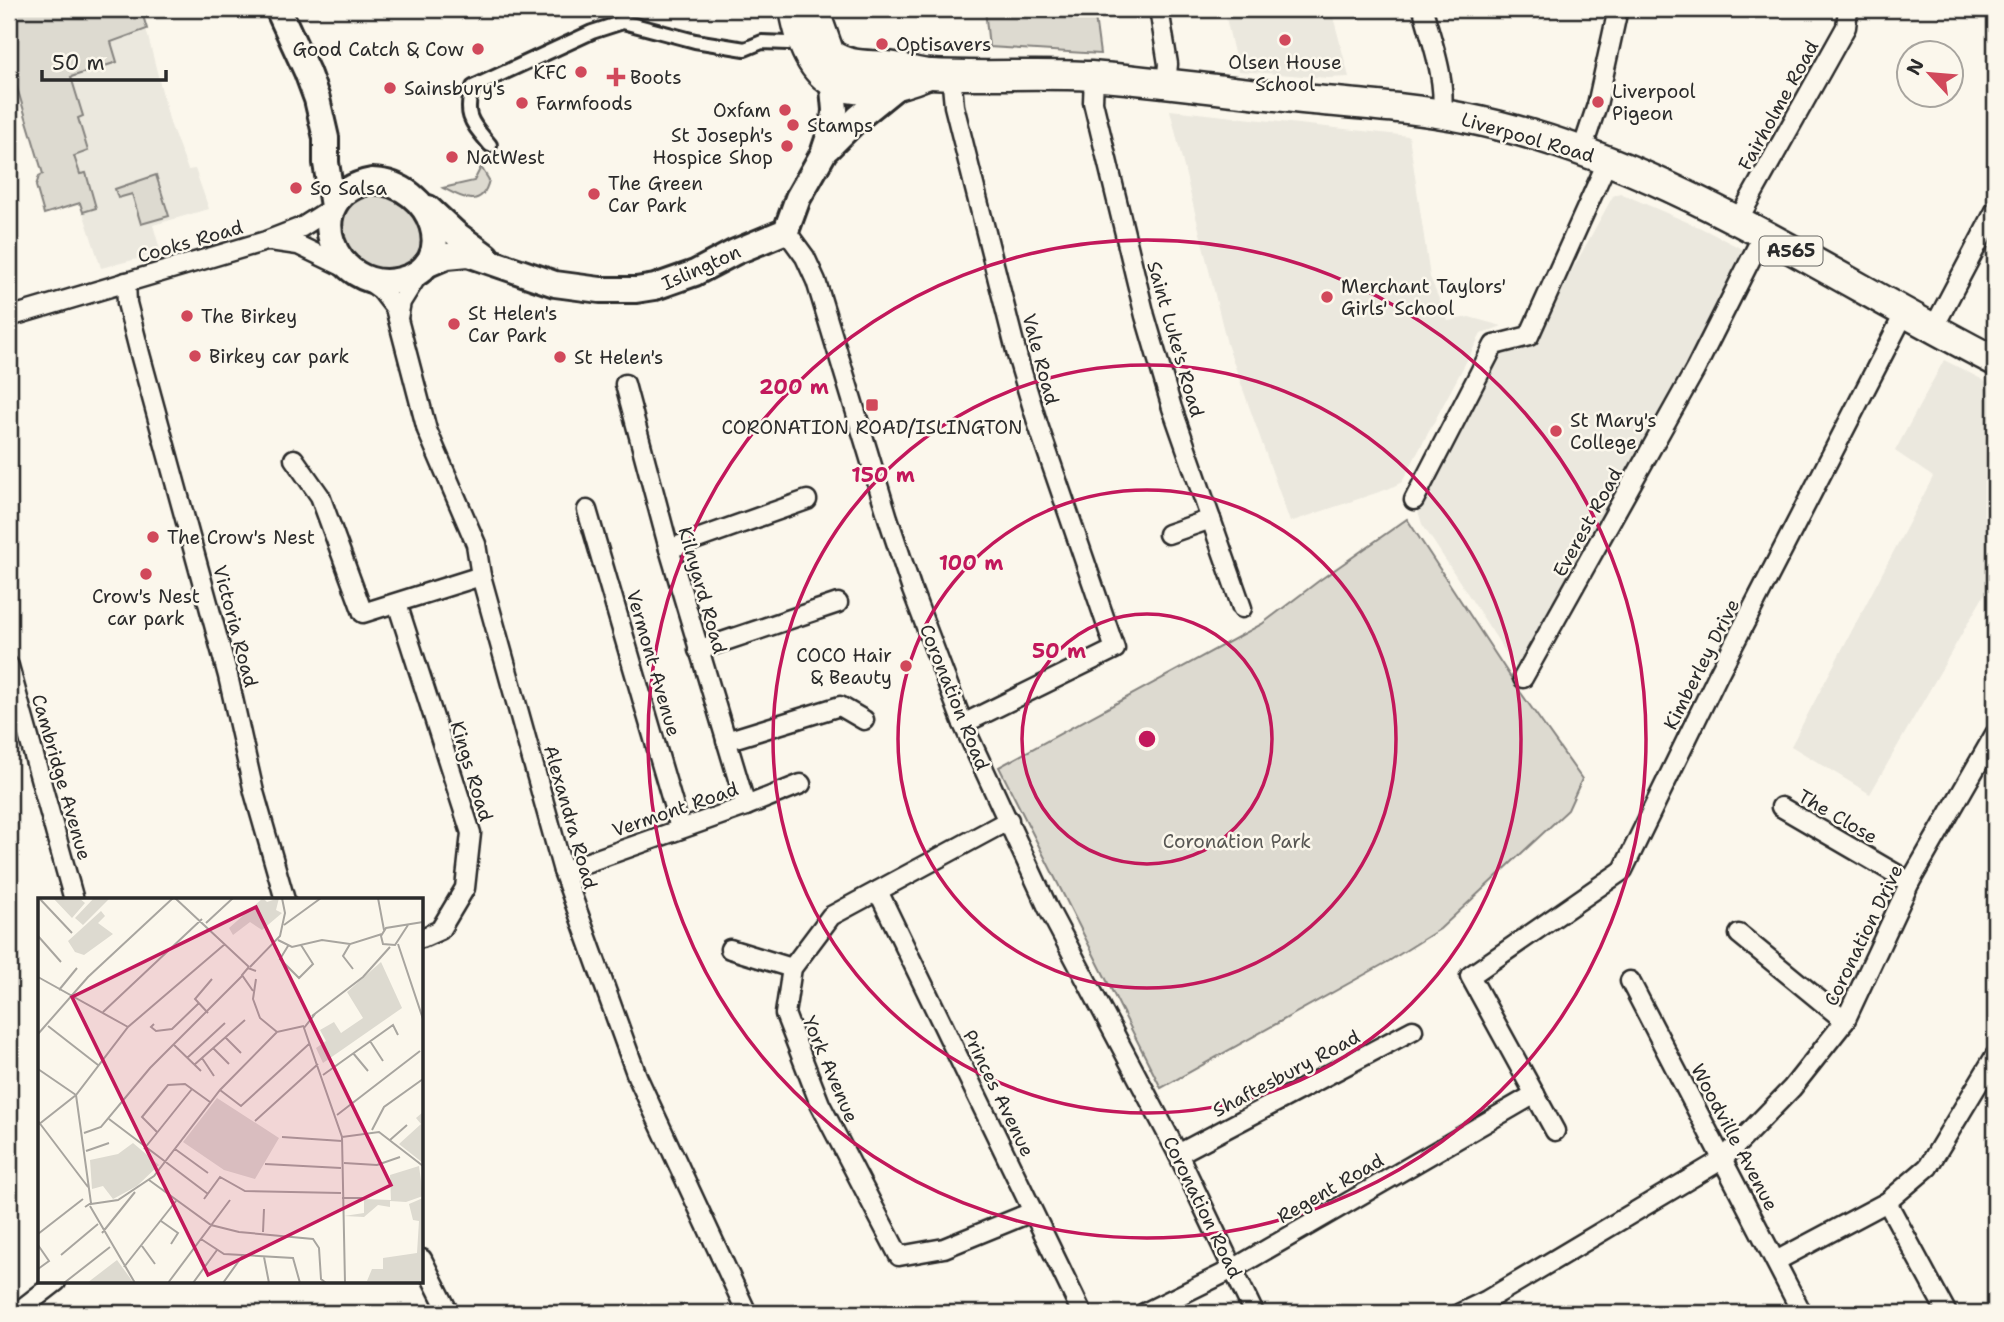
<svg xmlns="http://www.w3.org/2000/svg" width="2004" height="1322" font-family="'Shantell Sans',sans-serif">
<rect width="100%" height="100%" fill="#fbf7ec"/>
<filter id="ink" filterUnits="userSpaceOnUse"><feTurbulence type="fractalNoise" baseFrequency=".0143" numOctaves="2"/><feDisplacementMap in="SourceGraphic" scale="14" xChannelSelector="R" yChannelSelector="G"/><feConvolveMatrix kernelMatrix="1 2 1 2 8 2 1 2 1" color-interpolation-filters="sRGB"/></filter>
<g filter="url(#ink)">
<g fill="#ebe8de">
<path d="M9 9H141L170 123 188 170 195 169 209 209 153 225 161 253 101 268 80 203 44 214 36 186 39 176 43 174 9 61Z"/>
<path d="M1224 9H1331L1349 77 1328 78 1238 71Z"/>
<path d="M1170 110 1409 136 1430 277 1448 321 1469 317 1502 326 1481 334 1402 482 1388 489 1290 522 1227 344Z"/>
<path d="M1620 193 1701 228 1746 251 1697 354 1518 671 1422 524 1417 508 1501 351 1519 352 1533 341 1613 196Z"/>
<path d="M1944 360 1995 386V576L1870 794 1791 746 1933 477 1895 451Z"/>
</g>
<g fill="#dddad0" stroke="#84827e" stroke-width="2">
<path d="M9 9H141L147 29 111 42 117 62 71 77 83 116 78 118 88 151 74 156 80 174 86 173 96 208 83 212 80 203 44 214 36 186 39 176 43 174 9 61Z"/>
<path d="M985 9H1094L1100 54 989 47Z"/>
<path d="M481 167 489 180C482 210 462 198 443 188L474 181Z"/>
<path d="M156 175 169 216 141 224 132 194 118 198 115 189Z"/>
<path d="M386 193 420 216 424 248C420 253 415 262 410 265 406 268 398 268 394 269 348 279 318 207 364 194 370 192 379 193 386 193Z"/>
<path d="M1407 519 1521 693 1582 779 1568 810 1440 929 1389 961 1161 1088 999 767 1262 624 1320 580Z"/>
</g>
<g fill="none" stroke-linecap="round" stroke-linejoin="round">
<defs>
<path id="pedestrian" d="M490 145C472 123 463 116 473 87L592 32 623 22 695 41 745 49 762 42 788 43 801 40"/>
<g id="minor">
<path d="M1159 9 1168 64 1166 84"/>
<path d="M1423 9C1432 43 1446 78 1442 114"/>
<path d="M951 74 954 106 1018 359 1038 425 1115 649 963 724"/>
<path d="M1094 76 1093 102 1145 316 1172 408 1242 608"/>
<path d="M1582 150 1597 105 1618 9"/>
<path d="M1738 220 1846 27 1848 9"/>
<path d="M786 231 805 257 816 281 888 518 912 590 963 724 1048 908 1178 1154 1254 1313"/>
<path d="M270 241 298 245 348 269"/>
<path d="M366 279 381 290 395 308 427 430 476 544 481 576 563 871 637 1076 747 1313"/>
<path d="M126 282 127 303 140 354 228 676 254 792 285 900"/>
<path d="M9 317 266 241 302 227 332 208"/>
<path d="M398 318 401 302 421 270"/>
<path d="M1933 329 1995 211"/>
<path d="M625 384 669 549 746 806"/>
<path d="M294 459 320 496 363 613 481 576"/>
<path d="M1414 500 1494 345 1529 336 1608 160"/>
<path d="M587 510 680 828"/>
<path d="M1168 534 1211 519"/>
<path d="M669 549 807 500"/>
<path d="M397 603 471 833 465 888 440 930 422 938"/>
<path d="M698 650 838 603"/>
<path d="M9 666 74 900"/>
<path d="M1523 678 1695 370 1763 235"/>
<path d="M726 741 840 706 864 720"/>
<path d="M1781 807 1910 882"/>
<path d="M1009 820 831 916 792 968 785 1014 820 1104 899 1256 944 1248 1032 1212"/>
<path d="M563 871 746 806 801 784"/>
<path d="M878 891 1082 1313"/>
<path d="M1739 934 1845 1021"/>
<path d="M730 949 792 968"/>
<path d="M1630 981 1802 1313"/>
<path d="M1555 1131 1470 976 1623 870 1718 675 1904 314"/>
<path d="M1178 1154 1413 1030"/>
<path d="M1887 1202 1947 1313"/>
<path d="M422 1259 449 1313"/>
<path d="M1776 1261 1887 1202 1928 1167 1995 1056"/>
<path d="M16 1313 56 1282"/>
<path d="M1144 1313 1233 1269 1535 1094"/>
<path d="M1460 1313 1487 1300 1723 1159 1792 1088 1845 1021 1910 882 1995 734"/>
</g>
<g id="secondary">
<path d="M278 9 307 72 317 99 326 138V163L333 206"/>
<path d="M828 148 859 117 896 87"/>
<path d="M372 181C434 183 461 265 401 280 333 297 295 195 372 181Z"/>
<path d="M428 208 456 234 486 256"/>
<path d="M426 265 447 256 468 254 555 284 600 290H636L655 287 695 273 735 252 786 231 798 198 823 154 834 121 835 110 831 66"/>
</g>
<g id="trunk">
<path d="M794 9C809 96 854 104 929 74"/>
<path d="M814 9 830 54C854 69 869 63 895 67 907 69 919 74 931 74 984 77 1038 73 1091 76 1159 81 1226 91 1294 98 1351 104 1409 107 1465 118 1660 157 1821 272 1995 361"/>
</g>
</defs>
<use href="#pedestrian" stroke="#2b2b2b" stroke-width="18"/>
<use href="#minor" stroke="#2b2b2b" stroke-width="23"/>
<use href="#secondary" stroke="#2b2b2b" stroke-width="30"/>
<use href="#trunk" stroke="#2b2b2b" stroke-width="33"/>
<use href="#pedestrian" stroke="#fbf7ec" stroke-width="12"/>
<use href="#minor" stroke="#fbf7ec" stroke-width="18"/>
<use href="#secondary" stroke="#fbf7ec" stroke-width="24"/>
<use href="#trunk" stroke="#fbf7ec" stroke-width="28"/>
</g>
</g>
<g fill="none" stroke="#c2185b" stroke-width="3.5">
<circle cx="1147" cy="739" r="125"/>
<circle cx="1147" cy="739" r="249"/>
<circle cx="1147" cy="739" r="374"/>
<circle cx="1147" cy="739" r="499"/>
</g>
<g fill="#d1495b" stroke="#fbf7ec" stroke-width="2.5">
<circle cx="1285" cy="40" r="7"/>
<circle cx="882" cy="44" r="7"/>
<circle cx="478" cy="49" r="7"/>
<circle cx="581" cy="72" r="7"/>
<path d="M612.5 66.5h7v7h7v7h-7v7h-7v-7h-7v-7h7z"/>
<circle cx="390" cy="88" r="7"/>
<circle cx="1598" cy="102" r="7"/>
<circle cx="522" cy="103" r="7"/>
<circle cx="785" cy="110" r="7"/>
<circle cx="793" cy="125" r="7"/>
<circle cx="787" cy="146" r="7"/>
<circle cx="452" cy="157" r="7"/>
<circle cx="296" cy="188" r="7"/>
<circle cx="594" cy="194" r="7"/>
<circle cx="1327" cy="297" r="7"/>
<circle cx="187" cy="316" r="7"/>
<circle cx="454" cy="324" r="7"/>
<circle cx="195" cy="356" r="7"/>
<circle cx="560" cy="357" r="7"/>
<rect x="865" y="398" width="14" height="14" rx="3.5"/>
<circle cx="1556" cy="431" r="7"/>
<circle cx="153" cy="537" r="7"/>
<circle cx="146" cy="574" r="7"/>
<circle cx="906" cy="666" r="7"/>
</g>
<g text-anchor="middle" stroke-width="5" stroke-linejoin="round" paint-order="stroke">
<rect fill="#fbf7ec" stroke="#696865" stroke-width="2" x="1759.5" y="236.5" width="63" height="29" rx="5"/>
<g font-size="18" font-weight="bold" fill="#2b2b2b">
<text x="1791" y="257">A565</text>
</g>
<g font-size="19" fill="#2b2b2b" stroke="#fbf7ec" text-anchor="start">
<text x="896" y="51">Optisavers</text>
<text x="464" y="56" text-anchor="end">Good Catch &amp; Cow</text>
<text x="1285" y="69" text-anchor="middle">Olsen House<tspan x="1285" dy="22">School</tspan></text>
<text x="567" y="79" text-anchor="end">KFC</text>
<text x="630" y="84">Boots</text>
<text x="404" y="95">Sainsbury's</text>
<text x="1612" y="98">Liverpool<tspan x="1612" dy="22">Pigeon</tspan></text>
<text x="536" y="110">Farmfoods</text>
<text x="771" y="117" text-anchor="end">Oxfam</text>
<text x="807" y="132">Stamps</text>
<text x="773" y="142" text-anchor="end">St Joseph's<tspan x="773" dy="22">Hospice Shop</tspan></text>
<text x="466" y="164">NatWest</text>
<text x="608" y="190">The Green<tspan x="608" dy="22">Car Park</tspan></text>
<text x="310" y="195">So Salsa</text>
<text x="1341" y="293">Merchant Taylors'<tspan x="1341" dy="22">Girls' School</tspan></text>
<text x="468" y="320">St Helen's<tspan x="468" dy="22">Car Park</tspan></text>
<text x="201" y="323">The Birkey</text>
<text x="209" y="363">Birkey car park</text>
<text x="574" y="364">St Helen's</text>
<text x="1570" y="427">St Mary's<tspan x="1570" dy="22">College</tspan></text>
<text x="872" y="434" text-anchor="middle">CORONATION ROAD/ISLINGTON</text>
<text x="167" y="544">The Crow's Nest</text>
<text x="146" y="603" text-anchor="middle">Crow's Nest<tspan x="146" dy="22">car park</tspan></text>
<text x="892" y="662" text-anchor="end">COCO Hair<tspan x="892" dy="22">&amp; Beauty</tspan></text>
</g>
<g font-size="19" fill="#2b2b2b" stroke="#fbf7ec">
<text transform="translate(1778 105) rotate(-61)" y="7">Fairholme Road</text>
<text transform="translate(1528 137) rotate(16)" y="7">Liverpool Road</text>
<text transform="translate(190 241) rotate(-16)" y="7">Cooks Road</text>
<text transform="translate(701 267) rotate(-24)" y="7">Islington</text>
<text transform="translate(1176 339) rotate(74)" y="7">Saint Luke's Road</text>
<text transform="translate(1041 359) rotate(75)" y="7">Vale Road</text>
<text transform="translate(1587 522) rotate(-61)" y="7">Everest Road</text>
<text transform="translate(703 590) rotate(74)" y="7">Kilnyard Road</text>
<text transform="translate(236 626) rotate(75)" y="7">Victoria Road</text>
<text transform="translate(654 663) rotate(74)" y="7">Vermont Avenue</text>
<text transform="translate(1701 664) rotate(-63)" y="7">Kimberley Drive</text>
<text transform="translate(955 697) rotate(68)" y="7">Coronation Road</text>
<text transform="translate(472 771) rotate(73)" y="7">Kings Road</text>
<text transform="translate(62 777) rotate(74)" y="7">Cambridge Avenue</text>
<text transform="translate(675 809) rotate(-19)" y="7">Vermont Road</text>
<text transform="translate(1838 816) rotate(30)" y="7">The Close</text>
<text transform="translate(571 817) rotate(74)" y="7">Alexandra Road</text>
<text transform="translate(1863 935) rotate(-64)" y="7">Coronation Drive</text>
<text transform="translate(831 1069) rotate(67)" y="7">York Avenue</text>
<text transform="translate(1286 1073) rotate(-28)" y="7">Shaftesbury Road</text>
<text transform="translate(999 1093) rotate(64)" y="7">Princes Avenue</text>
<text transform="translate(1735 1137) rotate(62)" y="7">Woodville Avenue</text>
<text transform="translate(1330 1188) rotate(-30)" y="7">Regent Road</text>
<text transform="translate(1203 1207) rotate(64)" y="7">Coronation Road</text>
</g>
<g font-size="19" fill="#585754" stroke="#fbf7ec">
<text x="1237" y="848">Coronation Park</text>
</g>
</g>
<g transform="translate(38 898)">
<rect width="385" height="385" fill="#fbf7ec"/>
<path d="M15 0H41L47 5 34 20ZM56 0H72L45 27 37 20ZM225 0 229 4 241 0 238 12 244 15 224 32 212 24 195 37 191 30ZM63 13 67 18 60 25 75 36 46 57 37 54 30 43ZM343 64 364 110 285 165 278 150 288 143 282 132 296 124 303 135 325 120 309 94ZM179 200 241 240 217 281 186 272 145 244ZM385 214V265L361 246 383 226 378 220ZM95 245 121 267 99 288 75 301 65 288 54 291 52 262 80 256ZM381 268 385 298 368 304 352 303V309L340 307 326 319 306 318 326 315V301L353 302 352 277ZM385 300V384L329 383 334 371H345V360L379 355 381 323 375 322 371 306ZM79 362 95 384 49 385Z" fill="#dddad0"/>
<path fill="none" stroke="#a8a59f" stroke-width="2" d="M1 0 34 35M137 0 211 69M340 0 346 32M168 25 195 0M246 27 283 0M370 27 357 47 345 46 343 38 348 30 385 24M0 38 23 64M240 42 254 49 284 42 312 46M360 46 385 121M250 48 242 61 261 80 275 66 263 47M212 69 242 38 247 15 244 0M315 71 305 58 312 46 344 36M0 79 90 129M218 81 215 101 222 120 239 134 266 128M21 92 39 70M215 93 204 77 210 70 218 73M65 114 164 21M170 115 157 101 174 81M277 116 266 130 304 239 307 385M274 118 325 79 352 49M116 126 113 129 118 133 134 131 161 105M10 128 60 167M0 136 50 79 135 0M187 139 203 155M332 143 345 163M135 146 163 173M175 150 191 166M315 155 330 173M149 160 187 125M164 160 176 178M156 167 207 122M0 171 38 197M285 177 355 127 360 137M182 192 203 208 271 146M38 197 53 305 47 309M299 217 382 153M71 221 170 296M0 223 50 289M217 223 280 166M0 227 38 197 90 129 187 46M334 232 346 209 385 181M119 234 104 219 130 187 147 186 172 204M46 235 63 229 112 170 204 78M244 239 304 243M304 239 341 234 385 268M352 242 369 227M106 251 154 191M137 251 170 275M48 253 71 245M306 265 339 267 362 259M227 266 303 270M111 282 173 327 201 334 275 341 281 350 283 381 288 385M304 300H326M166 301 182 279 207 293 303 295M53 306 80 302 116 278 182 192 239 134M52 308 97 385M123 323 140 335 133 346M225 334 226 311M64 335 97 294M0 336 45 301M163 341 186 356 255 360 262 385M0 347 11 363 0 371M104 348 117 366M23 357 60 326M226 359 231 385M86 369 138 303M26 385 72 349M130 385 192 302M155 385 179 352M185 385 205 357"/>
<path fill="#c2185b" fill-opacity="0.15" stroke="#c2185b" stroke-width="3.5" d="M218 9 353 287 170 377 34 99Z"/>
<rect width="385" height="385" fill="none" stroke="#2b2b2b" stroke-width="3.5"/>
</g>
<circle cx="1147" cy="739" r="10" fill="#c2185b" stroke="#fbf7ec" stroke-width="3.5"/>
<g font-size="21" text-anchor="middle" font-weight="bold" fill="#c2185b" stroke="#fbf7ec" stroke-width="5" stroke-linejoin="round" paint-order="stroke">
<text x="794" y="394">200 m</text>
<text x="883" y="482">150 m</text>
<text x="971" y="570">100 m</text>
<text x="1059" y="658">50 m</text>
</g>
<rect width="2004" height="1322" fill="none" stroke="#fbf7ec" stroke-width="35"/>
<rect x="18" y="18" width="1969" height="1287" fill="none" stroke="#2b2b2b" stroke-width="2.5" filter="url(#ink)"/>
<g transform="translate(1930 74) rotate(296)"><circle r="33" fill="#fbf7ec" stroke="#a8a59f" stroke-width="2"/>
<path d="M0-5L12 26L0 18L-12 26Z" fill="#d1495b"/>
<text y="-10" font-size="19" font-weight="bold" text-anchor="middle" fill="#2b2b2b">N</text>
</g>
<path d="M42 70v10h124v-10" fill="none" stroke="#2b2b2b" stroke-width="3.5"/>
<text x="52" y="70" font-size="21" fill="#2b2b2b" stroke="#fbf7ec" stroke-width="5" paint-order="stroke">50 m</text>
</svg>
